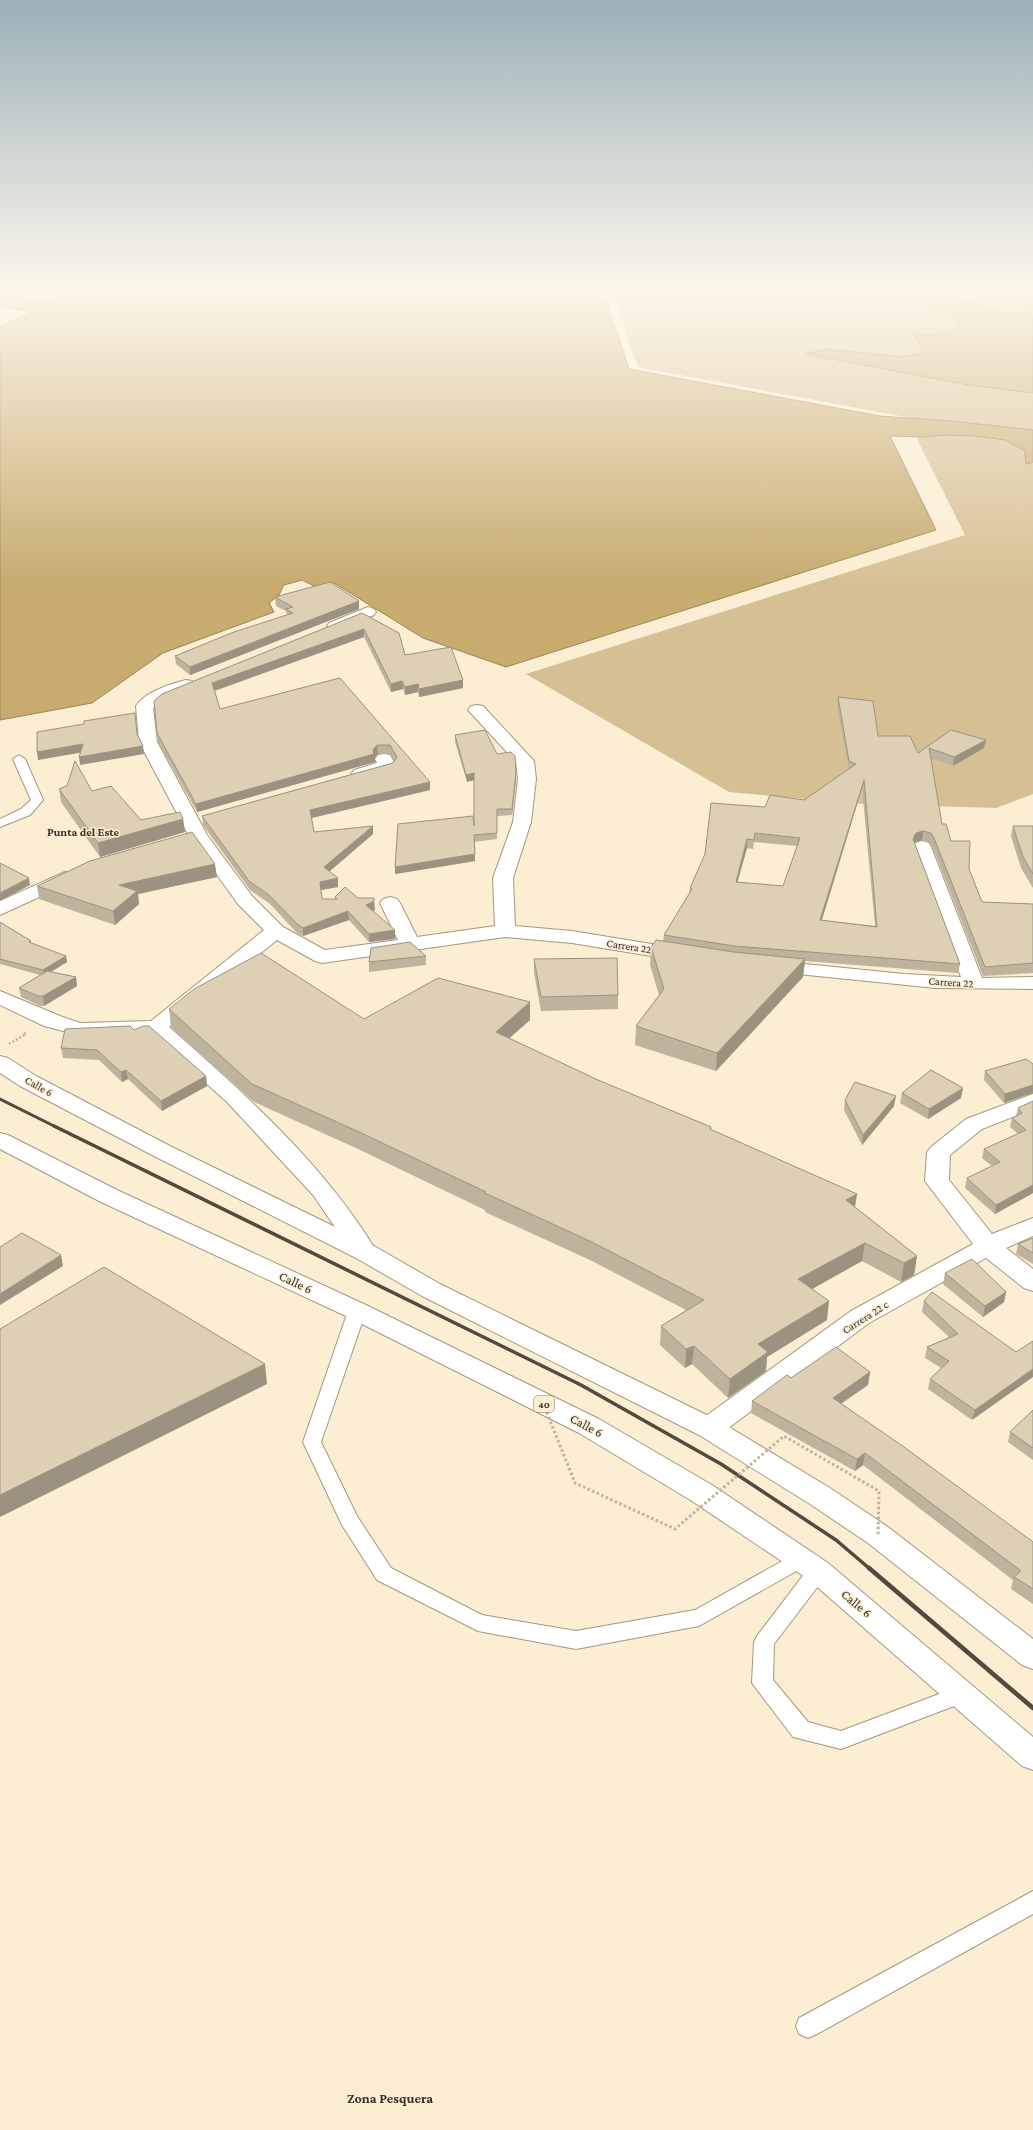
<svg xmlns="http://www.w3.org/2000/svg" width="1033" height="2130" font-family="'Crimson Pro',serif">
<rect width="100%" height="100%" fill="#fbeed2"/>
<path fill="#d5c093" d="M617 288H1033V794L996 808 863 804 729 792 526 674 965 535 906 417 638 367 613 295Z"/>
<g fill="#c7ab6f" stroke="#9c8659">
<path d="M7 288H607L604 293 629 369 880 416 951 421 1033 430V462L1026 464 1025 451 1005 440 974 436 944 435 925 437 890 436 936 530 506 667 423 638 334 583 318 588 302 580 284 585 279 595 269 603 274 612 163 653 92 703 0 720V326L32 312 0 306V294Z"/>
<path d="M875 288C893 288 916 284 934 288 959 293 1012 332 1033 303V393L969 385 805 354 826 349 902 357 923 353 915 335 943 334 960 328C938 304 907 289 875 288Z"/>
<path d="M1003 288H1033V299Z"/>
</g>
<path fill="#fbeed2" d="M3 291 59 296 55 299 0 294Z"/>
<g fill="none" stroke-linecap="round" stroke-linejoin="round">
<defs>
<g id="service">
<path d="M19 755 25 759 43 800 30 815 0 827V819L21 809 31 800 13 759Z"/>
<path d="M357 1305 363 1307 366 1311 321 1442 357 1516 391 1568 482 1615 576 1631 695 1610 800 1551 807 1553 810 1559 807 1565 699 1626 576 1649 478 1631 377 1580 342 1525 303 1442 348 1311 351 1307Z"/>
<path d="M818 1563 825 1565 828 1571 825 1577 774 1644 773 1680 808 1722 841 1731 963 1685 970 1688 973 1694 970 1700 841 1749 793 1737 752 1683 754 1642 757 1636 811 1565Z"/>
<path d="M1033 1891V1914L817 2034 808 2038 799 2034 796 2026 799 2018Z"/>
</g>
<g id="minor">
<path d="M368 607 374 609 376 612 374 615 335 631 329 629 327 626 329 623Z"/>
<path d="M186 680 192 681 194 685 192 689 162 701 153 708 157 742 207 835 252 896 283 927 325 950 398 940 380 903 383 899 390 897 397 899 400 903 417 937 495 926 493 878 513 822 518 779 516 762 468 710 471 706 477 705 483 706 534 761 536 779 531 822 513 878 515 926 572 931 682 949 689 951 692 955 689 959 682 961 572 943 505 937 322 963 315 961 277 940 169 1027C245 1094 324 1164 377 1252L374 1258 365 1260 356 1258 313 1195 227 1102 151 1034 79 1035 44 1026 0 1005V991L60 1016 80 1023 151 1021 264 930 238 904 189 836 139 742 136 706C145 692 170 684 186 680Z"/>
<path d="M384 754 390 755 396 766 393 770 360 779 354 778 351 774 354 770 377 763 375 759 378 755Z"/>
<path d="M922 841 929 843 931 847 982 978 1033 977V989L936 988 768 971 765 967 768 963 775 961 904 974 961 977 913 847 915 843Z"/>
<path d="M65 872 72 874 75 878 72 882 0 915V901Z"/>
<path d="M1033 1094V1109L982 1129 950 1155 949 1180 992 1234 1033 1218V1236L1006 1248 1033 1269V1291L1024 1288 986 1258 869 1323 719 1435 709 1438 699 1435 695 1428 699 1421 851 1311 973 1244 925 1181 927 1152 931 1147 966 1119Z"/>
</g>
<g id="trunk">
<path d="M0 1056 8 1058 36 1076 170 1146 374 1246 440 1284 719 1421 830 1488 888 1527 1033 1639V1669L1022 1665 868 1543 810 1504 699 1435 422 1296 356 1258 154 1156 20 1086 0 1073Z"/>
<path d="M0 1133 8 1135 117 1190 366 1305 599 1419 712 1485 828 1563 1033 1737V1770L1022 1766 808 1579 692 1501 579 1433 348 1317 101 1202 0 1149Z"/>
</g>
</defs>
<use href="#service" stroke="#a4977d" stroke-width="2"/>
<use href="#minor" stroke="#a4977d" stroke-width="2"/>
<use href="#trunk" stroke="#a4977d" stroke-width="2"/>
<path stroke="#beb39d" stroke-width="2.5" stroke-dasharray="2 2" stroke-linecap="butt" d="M9 1044 26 1034 24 1033"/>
<use href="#service" fill="#fff" fill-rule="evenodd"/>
<use href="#minor" fill="#fff" fill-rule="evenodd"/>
<use href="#trunk" fill="#fff" fill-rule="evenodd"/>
<path stroke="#514a3e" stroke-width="3" d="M0 1099 56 1127"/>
<path stroke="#514a3e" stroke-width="3.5" d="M54 1126 581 1385 721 1464 836 1540 870 1569"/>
<path stroke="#514a3e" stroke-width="4.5" d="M869 1568 1033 1708"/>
<path stroke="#beb39d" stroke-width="3" stroke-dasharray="2.5 2.5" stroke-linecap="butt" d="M543 1403 575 1483 675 1529 784 1436 879 1491 878 1535"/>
</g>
<g fill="#beb39c" fill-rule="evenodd">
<path d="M275 597 359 609 190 675 176 664 175 656 287 615 286 611 276 606Z"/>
<path d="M362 613 405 655 463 680V688L419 697 418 692 405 695 403 689 391 692 364 637 215 691 220 709 340 678 430 790 312 818 314 832 373 834 329 872 338 878V887L321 890 322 899H335V897L358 898 374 901 375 910 373 911 395 939 369 942 349 920 303 936 297 933 270 904 250 890 203 825 202 816 393 763 395 761 390 754H378L375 757V762L197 812 158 742 154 701Z"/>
<path d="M838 697 878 736 918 753 951 730 986 740 984 748 953 766 931 758 942 824 951 841 969 869 982 902 1033 904V973L983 976 932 846 929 842 922 840 915 842H914L960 964 958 973 805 961 803 977 716 1071 635 1045 636 1026 659 995 650 965 651 947 663 941 664 935 689 894 690 888 765 807 804 800 849 770 837 706ZM862 788 875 926 822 920ZM754 842 797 846 783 886 737 882 747 848 753 849Z"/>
<path d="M455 735 497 754 516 779 512 815 497 816V839L474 842 475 861 395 874 474 826V780L467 782 455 742Z"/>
<path d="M59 789 92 791 141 820 183 819 185 832 100 857 61 802Z"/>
<path d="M1013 826H1033V888L1021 868 1011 836Z"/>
<path d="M217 877 138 894 139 904 115 925 39 899 37 886Z"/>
<path d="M0 922 31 941V943L67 962 51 972 76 977 77 986 44 1006H40L21 997 19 988 40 975 0 964Z"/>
<path d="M426 956V965L369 972V962Z"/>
<path d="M534 959 618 995V1009L541 1011 534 973Z"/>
<path d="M169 1009 364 1019 530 1020 509 1038 598 1080 711 1127V1130L857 1194 855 1207 917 1256 914 1275 901 1282 862 1261 812 1289 827 1320 767 1357 766 1371 728 1398 692 1364 685 1368 660 1345 661 1326 686 1310 592 1261 485 1212V1210L358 1149 254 1102 171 1027Z"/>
<path d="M134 1030 206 1076 207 1086 162 1111 128 1079 122 1082 99 1060 63 1058 61 1048Z"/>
<path d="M1026 1059 1004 1103 984 1080 985 1071Z"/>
<path d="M902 1093 961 1098 928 1119 900 1103Z"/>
<path d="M845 1100 894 1106 862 1145 844 1110Z"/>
<path d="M1033 1101V1193L995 1214 965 1188 967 1178 992 1166 982 1158 984 1149 1018 1134 1010 1127 1012 1118 1016 1116 1018 1108Z"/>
<path d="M1033 1238V1264L1016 1254 1018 1244Z"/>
<path d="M945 1273 1006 1292 1004 1302 983 1317 943 1284Z"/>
<path d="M924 1301 1016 1352 972 1420 928 1389 930 1379 941 1368 925 1358 927 1347 949 1337 922 1312Z"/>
<path d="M870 1372 868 1385 841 1404 1033 1542V1604L1011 1589 1013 1580 863 1465 855 1471 751 1413 752 1401 791 1378Z"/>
<path d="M1033 1410V1460L1008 1442 1010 1432Z"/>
</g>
<g fill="#9b927f">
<path d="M359 601V609L190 675V667Z"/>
<path d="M364 629V637L213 691 212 683Z"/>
<path d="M463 680V688L419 697V689Z"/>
<path d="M402 681 403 689 391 692V684Z"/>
<path d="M418 684V692L405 695V687Z"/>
<path d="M986 740 984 748 953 766 954 757Z"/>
<path d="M83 744 84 752 38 760 37 752Z"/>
<path d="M377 745 378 754 375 757V762L197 812 196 804 373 750Z"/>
<path d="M143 746 144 754 80 765 79 757Z"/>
<path d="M516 772V779L512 815V809Z"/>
<path d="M474 773V780L467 782 466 775Z"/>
<path d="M864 780 862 788 819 929 820 920Z"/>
<path d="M430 782V790L311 818 310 810Z"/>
<path d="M183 819 185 832 100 857 98 843Z"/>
<path d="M373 826V834L324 876V867Z"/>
<path d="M923 831 922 840 915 842 912 848 913 839 916 833Z"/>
<path d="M747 839V848L735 891 736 882Z"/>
<path d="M475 854V861L395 874V867Z"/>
<path d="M215 864 217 877 138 894 139 904 115 925 113 911 119 885Z"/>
<path d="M29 878 30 885 0 901V893Z"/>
<path d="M338 878V887L321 890 320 882Z"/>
<path d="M374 901 375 910 366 913V905Z"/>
<path d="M348 911 349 920 303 936V928Z"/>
<path d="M395 930V939L369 942V934Z"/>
<path d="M66 956 67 962 44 976 43 970Z"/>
<path d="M805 959 803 977 716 1071 717 1053Z"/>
<path d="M76 977 77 986 44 1006 43 996Z"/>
<path d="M530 1002V1020L496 1050V1032Z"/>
<path d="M126 1070 128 1079 122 1082 121 1072Z"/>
<path d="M206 1076 207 1086 162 1111 161 1101Z"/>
<path d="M1033 1085V1093L1004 1103 1005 1094Z"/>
<path d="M963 1088 961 1098 928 1119 929 1109Z"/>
<path d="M896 1096 894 1106 862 1145 863 1135Z"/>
<path d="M1033 1185V1193L995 1214 996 1205Z"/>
<path d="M857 1194 854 1212 846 1200Z"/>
<path d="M865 1243 862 1261 796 1298 798 1279Z"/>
<path d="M61 1255 63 1266 0 1305V1294Z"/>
<path d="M917 1256 914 1275 901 1282 904 1263Z"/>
<path d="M1006 1292 1004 1302 983 1317 985 1306Z"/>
<path d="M829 1301 827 1320 767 1357 766 1371 728 1398 730 1379 758 1344Z"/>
<path d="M694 1346 692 1364 685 1368 686 1349Z"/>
<path d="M265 1364 267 1384 0 1517V1495Z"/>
<path d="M1033 1369V1377L972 1420 975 1410Z"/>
<path d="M870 1372 868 1385 831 1410 833 1398Z"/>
<path d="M865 1453 863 1465 855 1471 857 1459Z"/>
</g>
<g fill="#ddd0b5" stroke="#9b927f" fill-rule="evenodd">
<path d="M330 582 359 601 190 667 175 656 234 632 293 613 286 609 293 607 275 597Z"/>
<path d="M362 613 399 633 405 655 451 647 463 680 419 689 418 684 405 687 402 681 391 684 364 629 212 683 220 709 340 678 430 782 310 810 314 832 373 826 324 867 338 878 320 882 322 899H337L335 897 345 887 358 898H374V901L366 905 395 930 369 934 348 911 303 928 297 924 269 895 249 881 202 816 393 763 397 757 390 745H377L373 750 374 754 196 804 157 733 154 701 162 694Z"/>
<path d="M838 697 873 701 878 736H910L918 753 951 730 986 740 954 757 929 748 942 824H946L951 841H970L969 869 982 902 1033 904V963L985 967 934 838 931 833 923 831 916 833 913 839 960 964 734 946 664 935 692 889 690 888 705 854 711 803 765 807 770 795 804 800 856 764 849 761ZM864 780 877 927 820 920ZM755 833 800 838 783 886 736 882 747 839 754 840Z"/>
<path d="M135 713 137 734 143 746 79 757 83 744 37 752V732L84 724V721Z"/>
<path d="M485 730 497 754 511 752 515 756 516 772 512 809H497V833L474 835 475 854 395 867 398 824 473 816 474 826V773L466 775 455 735Z"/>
<path d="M75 761 92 791 111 786 141 820 180 812 183 819 98 843 59 789 67 786Z"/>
<path d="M1013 826H1033V874L1023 857Z"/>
<path d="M192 832 215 864 119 885 137 891 113 911 37 886 90 861Z"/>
<path d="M0 863 29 878 0 893Z"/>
<path d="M0 922 31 941 29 942 66 956 43 970 0 959Z"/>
<path d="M656 940 734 952 805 959 717 1053 636 1026 664 989 651 947Z"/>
<path d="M410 942 426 956 369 962 371 948Z"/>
<path d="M261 953 364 1019 438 978 530 1002 496 1032 598 1080 711 1127 710 1129 857 1194 846 1200 917 1256 904 1263 865 1243 798 1279 829 1301 758 1344 768 1352 730 1379 694 1346 686 1349 661 1326 704 1300 592 1242 485 1193 486 1192 357 1131 252 1084 169 1009 194 989Z"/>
<path d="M617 958 618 995 541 997 534 959Z"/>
<path d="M47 971 76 977 43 996H38L19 988Z"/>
<path d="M130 1026 134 1030 143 1026H149L206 1076 161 1101 126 1070 121 1072 97 1050 61 1048 65 1029Z"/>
<path d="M1026 1059 1033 1064V1085L1005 1094 985 1071Z"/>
<path d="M931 1070 963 1088 929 1109 902 1093Z"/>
<path d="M855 1082 896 1096 863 1135 845 1100Z"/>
<path d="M1033 1101V1185L996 1205 967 1178 1000 1162 984 1149 1026 1130 1012 1118 1022 1113 1018 1108Z"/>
<path d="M22 1233 61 1255 0 1294V1247Z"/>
<path d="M1033 1238V1253L1018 1244Z"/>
<path d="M972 1259 1006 1292 985 1306 945 1273Z"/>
<path d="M104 1267 265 1364 0 1495V1329Z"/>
<path d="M932 1292 1016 1352 1033 1341V1369L975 1410 930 1379 949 1361 927 1347 958 1334 924 1301Z"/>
<path d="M836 1347 870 1372 833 1398 904 1447 1033 1542V1589L1014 1577 1021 1571 865 1453 857 1459 752 1401 787 1375 791 1378Z"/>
<path d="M1033 1410V1448L1010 1432Z"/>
</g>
<linearGradient id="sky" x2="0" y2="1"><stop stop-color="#9bb0b8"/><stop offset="0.49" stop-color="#fdf7eb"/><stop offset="1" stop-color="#fdf7eb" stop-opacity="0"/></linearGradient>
<rect width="1033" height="586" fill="url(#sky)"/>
<g text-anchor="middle" stroke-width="3" stroke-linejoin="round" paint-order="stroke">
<rect fill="#fbeed2" stroke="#71695a" stroke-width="1" x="534" y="1396" width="20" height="16" rx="3"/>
<g font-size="10" font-weight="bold" fill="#363026">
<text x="544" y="1408">40</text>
</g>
<g font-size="11" fill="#363026" stroke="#fbeed2">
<text transform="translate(629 946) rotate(9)" y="4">Carrera 22</text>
<text transform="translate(951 982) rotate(4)" y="4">Carrera 22</text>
<text transform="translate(39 1086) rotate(29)" y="4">Calle 6</text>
<text transform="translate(865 1317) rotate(-32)" y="4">Carrera 22 c</text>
</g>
<g font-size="12" font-weight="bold" fill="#363026" stroke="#fbeed2">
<text x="83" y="836">Punta del Este</text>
</g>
<g font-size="13" fill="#363026" stroke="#fbeed2">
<text transform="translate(296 1282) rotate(25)" y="5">Calle 6</text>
<text transform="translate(587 1425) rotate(28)" y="5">Calle 6</text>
<text transform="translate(857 1603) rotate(40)" y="5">Calle 6</text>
</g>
<g font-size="14" font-weight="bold" fill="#363026" stroke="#fbeed2">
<text x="390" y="2103">Zona Pesquera</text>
</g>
</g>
</svg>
